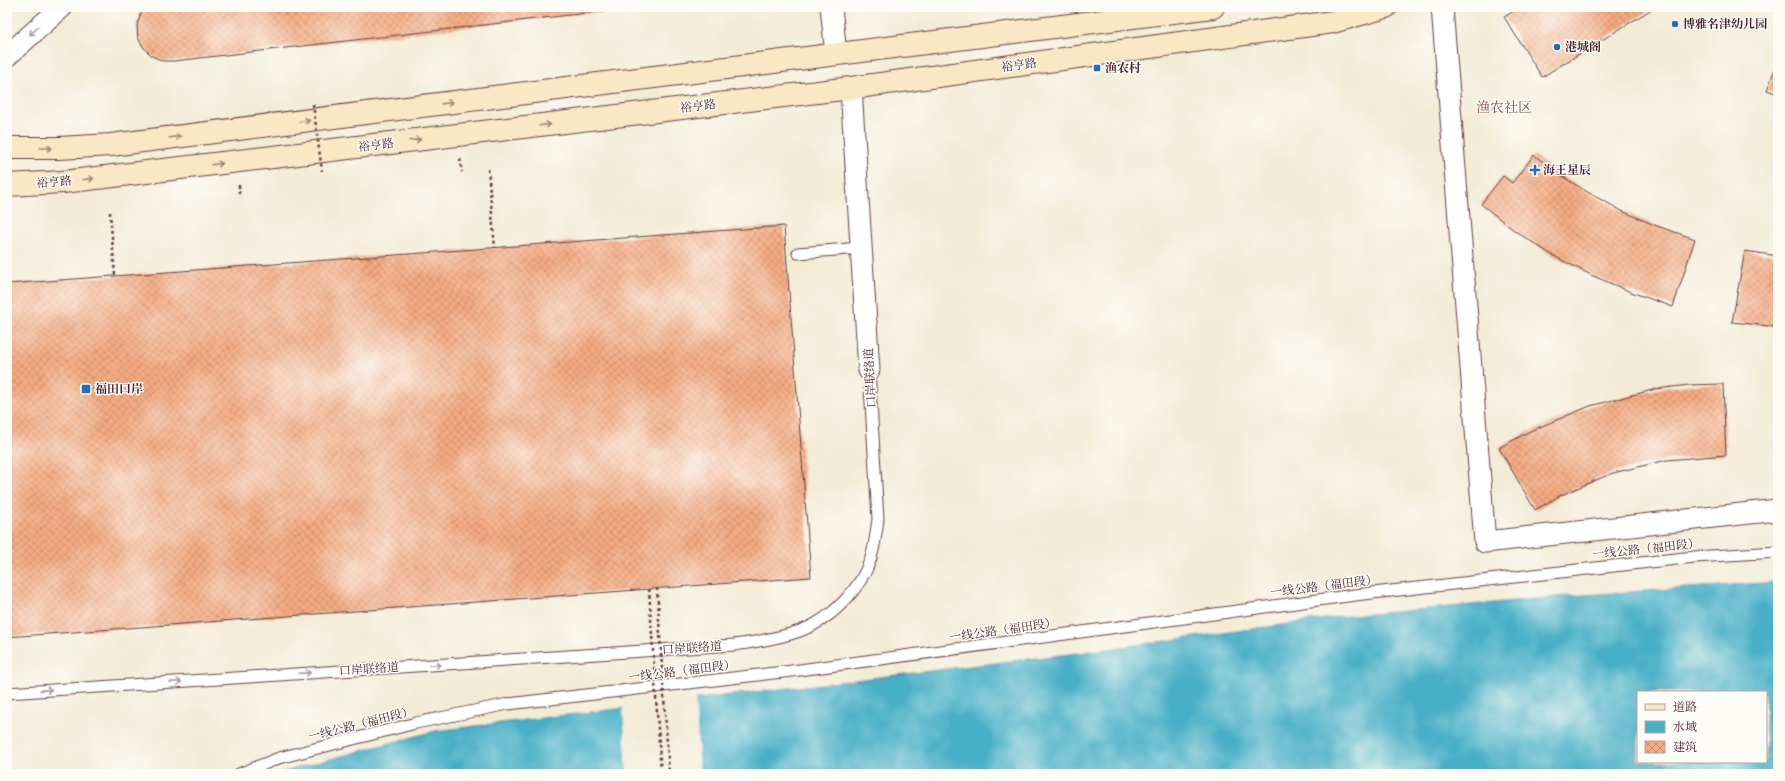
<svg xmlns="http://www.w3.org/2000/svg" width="1785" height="781" font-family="'Gentium Book Plus','Noto Serif SC',serif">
<defs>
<pattern id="building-cross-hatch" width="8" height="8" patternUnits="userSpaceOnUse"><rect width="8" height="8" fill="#f5ab82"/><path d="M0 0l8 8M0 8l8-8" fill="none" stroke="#c88b6b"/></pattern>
</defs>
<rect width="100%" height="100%" fill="#fdfcf7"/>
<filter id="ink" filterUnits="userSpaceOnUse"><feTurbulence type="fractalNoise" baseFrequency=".025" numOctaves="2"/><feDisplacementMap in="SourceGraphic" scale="8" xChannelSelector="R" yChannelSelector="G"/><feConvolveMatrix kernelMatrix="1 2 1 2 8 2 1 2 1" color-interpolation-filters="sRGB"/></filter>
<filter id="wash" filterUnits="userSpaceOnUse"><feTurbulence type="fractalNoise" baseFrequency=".012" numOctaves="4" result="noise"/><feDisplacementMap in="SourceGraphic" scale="16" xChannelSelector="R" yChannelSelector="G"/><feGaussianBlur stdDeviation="0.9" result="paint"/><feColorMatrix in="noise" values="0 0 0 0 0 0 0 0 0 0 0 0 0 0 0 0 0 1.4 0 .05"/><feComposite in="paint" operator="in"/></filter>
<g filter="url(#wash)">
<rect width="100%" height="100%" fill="#f3ebd5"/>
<path fill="#47afc6" stroke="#486778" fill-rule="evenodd" d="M1778 582V774H275L435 731 1086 652 1339 617 1569 596ZM1638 692H1766V762H1638Z"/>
<path fill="#f3ebd5" d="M695 698 700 774H627L623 706Z"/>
<g id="blocks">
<g fill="url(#building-cross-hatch)">
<path d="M145 7H630V8L174 61H163L152 56 144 48 138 38 137 26 140 15Z"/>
<path d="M1521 7H1601L1603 10 1608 7H1651L1652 9 1542 77 1504 17Z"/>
<path d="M1778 61V94L1767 90Z"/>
<path d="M1534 155 1557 173 1589 193 1622 211 1657 226 1695 239 1673 307 1631 292 1591 275 1552 255 1515 231 1481 204 1503 176 1512 183Z"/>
<path d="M784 226 811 577 7 637V284Z"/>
<path d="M1745 251 1778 256V327L1732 322Z"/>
<path d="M1723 384 1726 455 1667 460 1613 473 1561 495 1535 510 1499 448 1528 432 1590 406 1656 389 1689 385Z"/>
</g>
</g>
</g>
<g filter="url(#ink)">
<use href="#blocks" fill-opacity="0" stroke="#633e44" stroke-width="1"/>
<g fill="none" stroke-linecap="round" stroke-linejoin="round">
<defs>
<g id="lane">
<path d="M798 253 861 248"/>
<path d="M7 693 734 645C756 642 779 638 800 631 831 620 861 589 871 558 875 545 876 532 878 519L869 370"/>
<path d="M239 774 279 758 416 723 508 704 792 671 1355 595 1694 557 1778 552"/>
</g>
<g id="street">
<path d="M831 7 836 54"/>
<path d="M1442 7 1485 542 1778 510"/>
<path d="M7 56 62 7"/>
<path d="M851 88 869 370"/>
</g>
<g id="secondary">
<path d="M7 148H59L111 145 1213 7"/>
<path d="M7 185 63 182 851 88 1333 22 1386 7"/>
</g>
</defs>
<use href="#lane" stroke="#633e44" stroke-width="13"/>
<use href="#street" stroke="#633e44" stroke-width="23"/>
<use href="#secondary" stroke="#633e44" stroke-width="24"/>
<g stroke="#633e44" stroke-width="2.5" stroke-dasharray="3 3" stroke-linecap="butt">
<path d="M460 159 462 172"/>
<path d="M488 169 495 248"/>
<path d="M239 185V197"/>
<path d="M110 212 115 276"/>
</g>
<use href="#lane" stroke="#fff" stroke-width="11"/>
<use href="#street" stroke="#fff" stroke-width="21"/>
<use href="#secondary" stroke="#fae7c3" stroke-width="22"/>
<g stroke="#633e44" stroke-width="2.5" stroke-dasharray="3 3" stroke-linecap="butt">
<path d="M313 104 322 171"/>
<path d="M657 588 669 774"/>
<path d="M649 589 661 774"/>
</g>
</g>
<defs><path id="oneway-shaft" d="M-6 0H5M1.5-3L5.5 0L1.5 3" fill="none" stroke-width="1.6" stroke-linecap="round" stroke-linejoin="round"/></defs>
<g stroke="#ae9aa0">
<use href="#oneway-shaft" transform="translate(34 31) rotate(138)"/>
<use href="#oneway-shaft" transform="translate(435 665) rotate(-4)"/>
<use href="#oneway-shaft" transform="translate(305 673) rotate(-4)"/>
<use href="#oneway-shaft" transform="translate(176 682) rotate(-4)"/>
<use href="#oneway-shaft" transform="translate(46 690) rotate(-4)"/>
</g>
<g stroke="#a28377">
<use href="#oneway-shaft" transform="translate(447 103) rotate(-7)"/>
<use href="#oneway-shaft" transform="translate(304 121) rotate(-7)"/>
<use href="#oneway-shaft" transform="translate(545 125) rotate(-7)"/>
<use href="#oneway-shaft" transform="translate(175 137) rotate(-7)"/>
<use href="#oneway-shaft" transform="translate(415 140) rotate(-7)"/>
<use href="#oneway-shaft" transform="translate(46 148)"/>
<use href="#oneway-shaft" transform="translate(217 164) rotate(-7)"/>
<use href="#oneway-shaft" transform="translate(88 179) rotate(-7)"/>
</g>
</g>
<g fill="#1f6fb2" stroke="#fdfcf7" stroke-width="1.5">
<circle cx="1675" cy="24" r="4"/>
<circle cx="1557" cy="47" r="4"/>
<rect x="1093" y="64" width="8" height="8" rx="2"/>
<path d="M1533 164h4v4h4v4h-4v4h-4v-4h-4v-4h4z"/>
<rect x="81" y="384" width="10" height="10" rx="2"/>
</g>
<g text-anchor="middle" stroke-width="3" stroke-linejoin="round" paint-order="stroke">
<g font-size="12" font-weight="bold" fill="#4a1f2b" stroke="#fdfcf7" text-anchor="start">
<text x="1683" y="28">博雅名津幼儿园</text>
<text x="1565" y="51">港城阁</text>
<text x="1105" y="72">渔农村</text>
<text x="1543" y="174">海王星辰</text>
<text x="95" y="393">福田口岸</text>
</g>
<g font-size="12" fill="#4a1f2b" stroke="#fdfcf7">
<text transform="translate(1019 65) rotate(-8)" y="4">裕亨路</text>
<text transform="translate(698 106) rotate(-7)" y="4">裕亨路</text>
<text transform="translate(376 145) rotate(-7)" y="4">裕亨路</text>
<text transform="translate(54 182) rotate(-5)" y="4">裕亨路</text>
<text transform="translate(870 378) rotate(-93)" y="4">口岸联络道</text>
<text transform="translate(1646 549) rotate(-6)" y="4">一线公路（福田段）</text>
<text transform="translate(1324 586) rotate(-7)" y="4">一线公路（福田段）</text>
<text transform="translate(1003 630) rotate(-8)" y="4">一线公路（福田段）</text>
<text transform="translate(692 648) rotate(-4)" y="4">口岸联络道</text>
<text transform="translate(369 669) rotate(-4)" y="4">口岸联络道</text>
<text transform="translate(682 671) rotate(-7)" y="4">一线公路（福田段）</text>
<text transform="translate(361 724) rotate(-14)" y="4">一线公路（福田段）</text>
</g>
<g font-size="14" fill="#865049" stroke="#fdfcf7">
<text x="1504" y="112">渔农社区</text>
</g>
</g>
<rect width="1785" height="781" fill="none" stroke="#fdfcf7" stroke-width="24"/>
<rect x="1637" y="691" width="130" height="72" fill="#fdfcf7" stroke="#b5a4a5"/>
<rect x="1645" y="704" width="20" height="6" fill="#fae7c3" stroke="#b5a4a5"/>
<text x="1673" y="711" font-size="12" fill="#4a1f2b">道路</text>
<rect x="1645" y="721" width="20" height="12" fill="#47afc6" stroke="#b5a4a5"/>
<text x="1673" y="731" font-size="12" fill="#4a1f2b">水域</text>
<rect x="1645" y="741" width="20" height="12" fill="url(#building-cross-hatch)" stroke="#b5a4a5"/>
<text x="1673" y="751" font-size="12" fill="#4a1f2b">建筑</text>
</svg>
